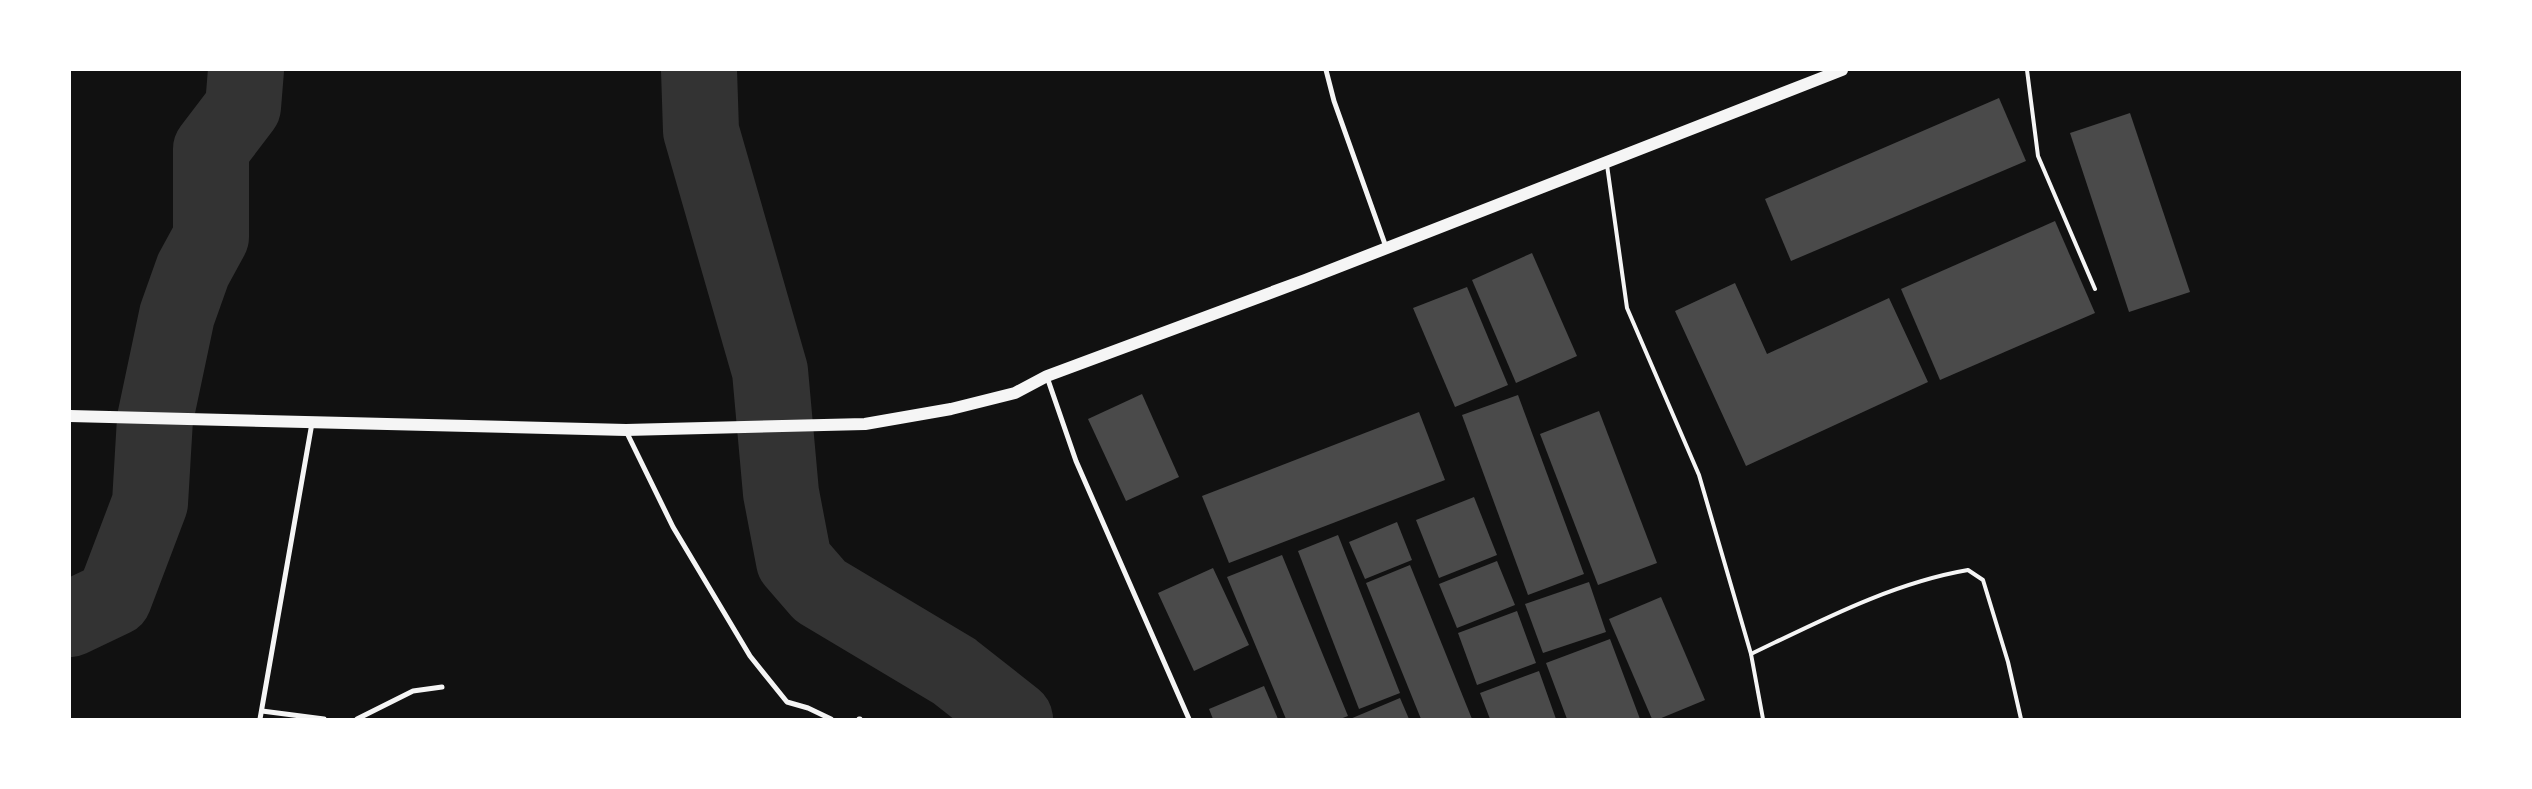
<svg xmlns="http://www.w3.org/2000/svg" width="2532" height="789" font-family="'Source Sans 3',sans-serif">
<rect width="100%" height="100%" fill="#111"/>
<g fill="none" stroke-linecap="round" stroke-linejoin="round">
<g stroke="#333" stroke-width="76">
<path d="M699 70 701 131 770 371 781 493 794 561 820 591 954 671 1015 719"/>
<path d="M70 619 114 598 150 503 155 419 177 315 193 270 211 237V149L243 107 246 70"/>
</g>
</g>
<g fill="#4a4a4a">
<path d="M1999 98 2026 161 1791 261 1765 199Z"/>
<path d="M2130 113 2190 292 2129 312 2070 133Z"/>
<path d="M2055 221 2095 313 1940 380 1901 289Z"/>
<path d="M1532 253 1577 356 1516 383 1472 280Z"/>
<path d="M1735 283 1767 354 1889 298 1928 382 1746 466 1675 311Z"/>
<path d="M1467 287 1508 385 1455 407 1413 308Z"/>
<path d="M1142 394 1179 477 1126 501 1088 419Z"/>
<path d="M1518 395 1584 574 1528 595 1462 415Z"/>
<path d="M1599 411 1657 563 1598 585 1540 434Z"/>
<path d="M1419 412 1445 480 1229 563 1202 496Z"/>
<path d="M1474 497 1497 555 1439 578 1416 520Z"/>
<path d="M1397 522 1412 560 1365 579 1349 542Z"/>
<path d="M1338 535 1400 693 1359 709 1298 551Z"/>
<path d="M1282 555 1348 716 1340 719H1286L1227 577Z"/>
<path d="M1497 561 1515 605 1457 628 1439 584Z"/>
<path d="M1410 565 1472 719H1421L1366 583Z"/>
<path d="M1213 568 1249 645 1194 671 1158 593Z"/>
<path d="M1589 582 1606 632 1543 653 1525 604Z"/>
<path d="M1661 597 1705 700 1659 719H1652L1609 619Z"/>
<path d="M1517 611 1536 663 1477 685 1458 633Z"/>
<path d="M1610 639 1640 719H1567L1546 663Z"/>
<path d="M1539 671 1556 719H1490L1480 693Z"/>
<path d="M1264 686 1278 719H1213L1209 709Z"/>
<path d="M1400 698 1409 719H1350Z"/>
</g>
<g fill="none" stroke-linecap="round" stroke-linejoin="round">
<g stroke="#f5f5f5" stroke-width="4">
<path d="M2027 70 2038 156 2095 289"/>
<path d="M1607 165 1627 308 1699 475 1751 654 1763 719"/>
<path d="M1751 654C1820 621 1892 583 1968 570L1983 580 2008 662 2021 719"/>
</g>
<g stroke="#f5f5f5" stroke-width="5">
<path d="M1326 70 1334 101 1386 247"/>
<path d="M1047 377 1076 461 1189 719"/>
<path d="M626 431 673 527 750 656 787 702 808 708 831 719"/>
<path d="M262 711 324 719"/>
<path d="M260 719 312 423"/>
<path d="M357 719 413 691 442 687"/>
<path d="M859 719H860"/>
</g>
<path stroke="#f5f5f5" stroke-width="12" d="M70 416 626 430 865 424 951 409 1015 393 1047 376 1305 280 1842 70"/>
</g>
<rect width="2532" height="789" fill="none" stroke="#ffffff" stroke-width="142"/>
</svg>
